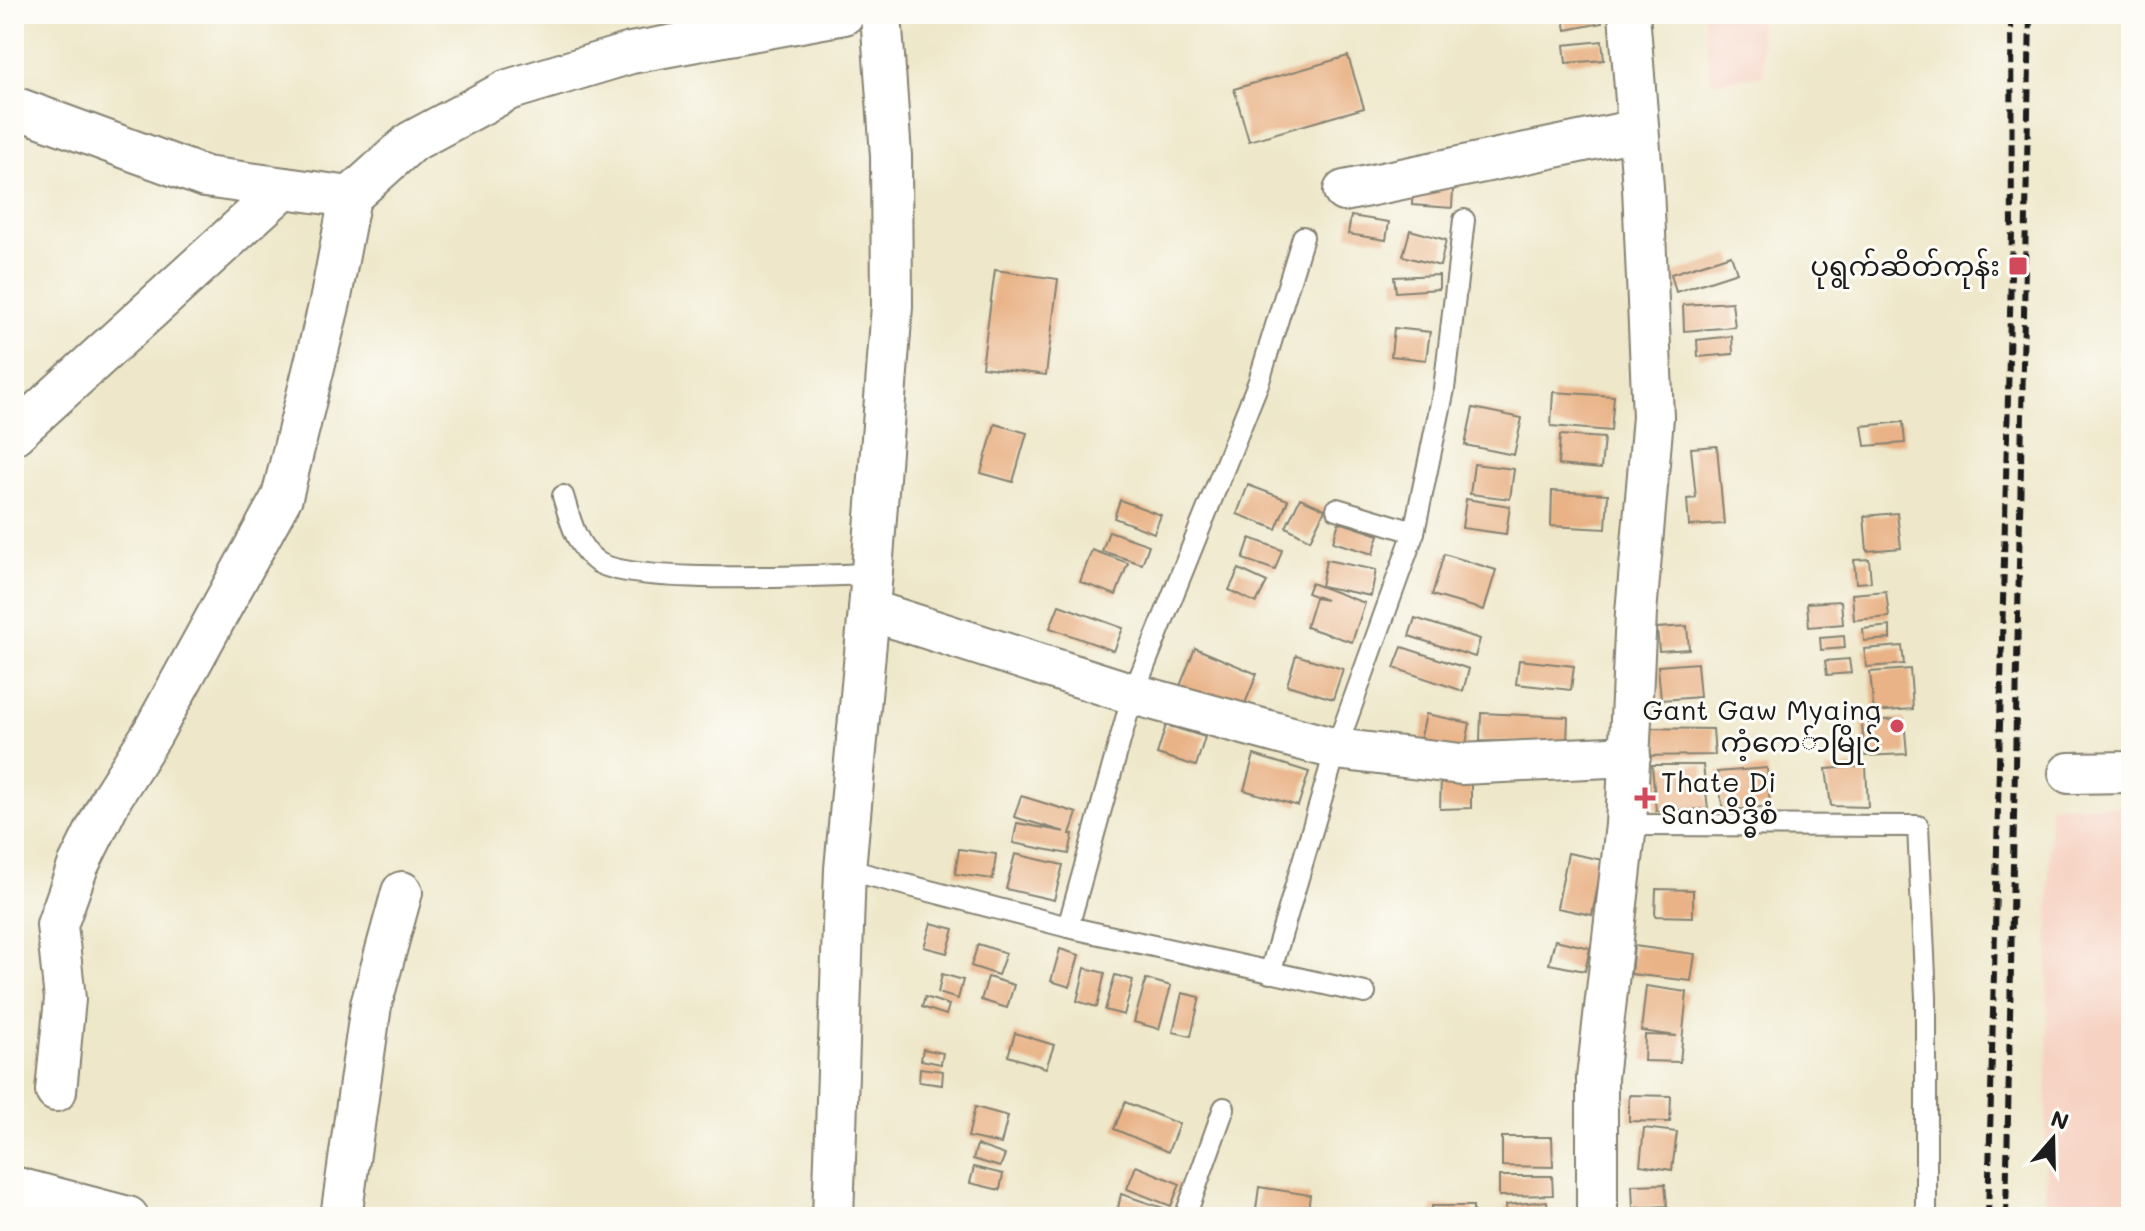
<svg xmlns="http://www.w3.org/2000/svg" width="2145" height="1231" font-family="Mali,'Noto Sans Myanmar',sans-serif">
<rect width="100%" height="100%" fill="#fdfcf7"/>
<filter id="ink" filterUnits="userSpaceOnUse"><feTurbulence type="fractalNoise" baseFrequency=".0125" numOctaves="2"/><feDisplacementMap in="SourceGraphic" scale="16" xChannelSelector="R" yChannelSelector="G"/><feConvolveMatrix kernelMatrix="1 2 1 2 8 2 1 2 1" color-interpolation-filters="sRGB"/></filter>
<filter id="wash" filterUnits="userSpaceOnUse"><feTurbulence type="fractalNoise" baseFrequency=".006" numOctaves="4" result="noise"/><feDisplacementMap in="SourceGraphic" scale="32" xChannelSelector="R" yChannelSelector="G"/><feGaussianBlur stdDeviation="1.8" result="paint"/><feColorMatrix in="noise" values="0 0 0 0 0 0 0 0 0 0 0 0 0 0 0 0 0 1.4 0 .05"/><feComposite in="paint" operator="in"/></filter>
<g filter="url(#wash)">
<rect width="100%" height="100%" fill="#eee7c9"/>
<g fill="#f6d2c3">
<path d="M1703 14H1759L1764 75 1712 83Z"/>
<path d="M2050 804 2131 807V1217H2045Z"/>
</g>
<g id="blocks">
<g fill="#e9b387">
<path d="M1563 14H1601L1602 23 1566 30Z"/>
<path d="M1602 41 1604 60 1566 63 1564 45Z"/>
<path d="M1348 56 1364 108 1249 141 1234 89Z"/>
<path d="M1413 186 1453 190 1452 208 1412 205Z"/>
<path d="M1351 216 1389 222 1386 240 1348 234Z"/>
<path d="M1410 230 1446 240 1440 266 1403 256Z"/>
<path d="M1731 255 1737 272 1676 292 1671 274Z"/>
<path d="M995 270 1058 279 1046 375 982 367Z"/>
<path d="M1439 275V289L1396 292 1394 277Z"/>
<path d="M1732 302 1735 327 1684 331 1683 305Z"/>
<path d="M1394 328 1430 332 1426 360 1391 356Z"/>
<path d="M1732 336 1733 354 1698 357 1697 340Z"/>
<path d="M1553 392 1614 396 1611 431 1551 426Z"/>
<path d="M1473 408 1522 418 1514 455 1465 445Z"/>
<path d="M1903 422 1905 443 1865 446 1862 426Z"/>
<path d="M995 424 1027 433 1013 482 981 473Z"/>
<path d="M1560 435 1604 438 1601 469 1558 465Z"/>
<path d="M1717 446 1724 524 1689 526 1687 499 1696 498 1691 448Z"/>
<path d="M1474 464 1514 469 1510 499 1470 494Z"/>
<path d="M1248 485 1288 500 1276 529 1237 514Z"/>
<path d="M1552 491 1608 494 1606 529 1551 526Z"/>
<path d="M1300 498 1325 509 1310 540 1286 527Z"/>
<path d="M1466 499 1510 506 1506 534 1462 528Z"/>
<path d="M1120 500 1161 515 1154 533 1114 518Z"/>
<path d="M1897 513 1901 548 1867 551 1864 516Z"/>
<path d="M1339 522 1379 535 1373 554 1333 542Z"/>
<path d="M1109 531 1149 545 1142 564 1102 551Z"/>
<path d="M1250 538 1282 550 1275 570 1243 559Z"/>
<path d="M1092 550 1128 563 1116 595 1080 582Z"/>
<path d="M1444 554 1496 570 1484 610 1432 595Z"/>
<path d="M1869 559 1871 582 1856 583 1854 560Z"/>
<path d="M1326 560 1376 570 1371 596 1321 586Z"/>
<path d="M1239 569 1267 582 1256 603 1229 590Z"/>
<path d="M1311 583 1365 603 1352 642 1306 627 1315 598 1326 600 1307 593Z"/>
<path d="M1886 591 1889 617 1854 620 1852 594Z"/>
<path d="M1841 601 1843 624 1809 627 1807 603Z"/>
<path d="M1059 605 1123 628 1114 651 1050 628Z"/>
<path d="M1415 618 1480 639 1475 657 1409 636Z"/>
<path d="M1687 626 1689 649 1659 651 1657 628Z"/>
<path d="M1890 626V639L1864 641 1863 629Z"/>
<path d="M1844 636 1845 648 1821 650 1820 638Z"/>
<path d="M1902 646 1904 664 1867 667 1864 649Z"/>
<path d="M1402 647 1469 669 1463 691 1394 668Z"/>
<path d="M1195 648 1257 674 1242 711 1180 686Z"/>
<path d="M1296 655 1343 669 1333 699 1287 685Z"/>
<path d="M1849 659 1851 673 1827 675 1825 661Z"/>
<path d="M1519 660 1574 666 1571 690 1516 684Z"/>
<path d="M1697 663 1700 697 1661 700 1658 666Z"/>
<path d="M1910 669 1913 709 1874 712 1870 672Z"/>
<path d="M1481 713 1568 717 1567 743 1480 741Z"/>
<path d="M1426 714 1470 723 1464 754 1419 745Z"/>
<path d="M1904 719 1907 754 1864 756 1862 721Z"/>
<path d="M1166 725 1205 737 1196 766 1157 754Z"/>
<path d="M1638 728 1713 729 1715 755 1634 756Z"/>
<path d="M1254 755 1309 772 1298 806 1244 790Z"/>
<path d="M1652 765H1703L1708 809 1656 811Z"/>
<path d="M1866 766 1868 807 1831 806 1826 769Z"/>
<path d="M1767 768 1770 806 1723 811 1717 772Z"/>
<path d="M1441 778H1471V808L1440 809Z"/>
<path d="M1021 796 1077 813 1070 834H1073L1069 854 1013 843 1017 823 1065 832 1014 817Z"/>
<path d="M959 849 996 854 993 879 955 874Z"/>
<path d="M1568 853 1603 860 1592 915 1557 908Z"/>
<path d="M1015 854 1063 865 1054 900 1006 889Z"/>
<path d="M1656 889 1693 890V917L1655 916Z"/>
<path d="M931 923 954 929 947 953 924 947Z"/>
<path d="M1555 940 1590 948 1585 971 1549 964Z"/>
<path d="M978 944 1006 953 998 975 971 966Z"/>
<path d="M1634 946 1695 954 1691 981 1631 974Z"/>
<path d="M1060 949 1079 955 1070 987 1051 981Z"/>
<path d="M1085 968 1105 973 1097 1007 1077 1001Z"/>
<path d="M942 974 963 980 958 999 938 993Z"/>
<path d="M1115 975 1133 980 1124 1015 1105 1010Z"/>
<path d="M988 977 1014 985 1007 1008 981 1000Z"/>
<path d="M1146 979 1171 986 1159 1029 1134 1022Z"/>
<path d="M1646 986 1687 992 1680 1062 1644 1061 1645 1035 1677 1036 1641 1031Z"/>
<path d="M1182 993 1200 997 1191 1036 1173 1032Z"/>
<path d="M925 997 949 1005 946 1015 922 1007Z"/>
<path d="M1015 1033 1054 1045 1046 1068 1008 1056Z"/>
<path d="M923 1049 943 1053 941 1064 921 1060Z"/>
<path d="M920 1068 943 1071 942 1085 919 1082Z"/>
<path d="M1629 1095 1671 1096 1670 1122 1629 1121Z"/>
<path d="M1125 1102 1179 1124 1168 1152 1114 1129Z"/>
<path d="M975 1107 1008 1116 1001 1144 968 1137Z"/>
<path d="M1644 1128 1677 1132 1672 1170 1640 1165Z"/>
<path d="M1502 1137H1552L1553 1167 1502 1166Z"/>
<path d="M977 1145 1005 1155 1000 1167 973 1159Z"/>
<path d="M1136 1166 1180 1184 1171 1206 1127 1189Z"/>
<path d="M974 1167 1003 1174 1000 1190 970 1183Z"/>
<path d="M1499 1176H1552L1553 1195 1499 1196Z"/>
<path d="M1665 1184 1667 1206 1633 1208 1632 1185Z"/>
<path d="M1259 1187 1310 1195 1307 1217H1255Z"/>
<path d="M1121 1194 1172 1211 1171 1217H1116Z"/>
<path d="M1547 1201 1548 1217H1507L1506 1205Z"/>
<rect x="1432" y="1206" width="41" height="11"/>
</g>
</g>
</g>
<g filter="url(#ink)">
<use href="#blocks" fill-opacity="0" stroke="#858272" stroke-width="2"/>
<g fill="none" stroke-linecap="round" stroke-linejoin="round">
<defs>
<g id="lane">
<path d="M563 496C570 519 576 546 596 561 628 586 822 575 872 574"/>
<path d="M1337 509 1414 532"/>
<path d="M1626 825 1918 826 1926 998V1217"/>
<path d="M845 869 1068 927 1365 993"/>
<path d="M1068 927 1133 694 1259 381 1303 237"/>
<path d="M1270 973 1336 749 1414 532 1444 389 1464 220"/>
<path d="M1185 1217 1224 1108"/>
</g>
<g id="street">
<path d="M14 107 205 177 350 197"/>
<path d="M1344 191 1637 130"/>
<path d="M14 434 284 188"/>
<path d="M869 610 1133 694 1336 749 1461 764 1630 756"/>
<path d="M2069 773 2131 772"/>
<path d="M56 1091 65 999 57 925 78 866 112 797 152 734 282 497 330 302 350 197 411 142 508 90 631 53 844 14"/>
<path d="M14 1187 128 1217"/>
<path d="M341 1217 371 1005 402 892"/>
<path d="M833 1217 845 869 869 610 892 306 891 156 881 14"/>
<path d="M1597 1217V1078L1626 825 1636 613 1653 417 1643 187 1629 14"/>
</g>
</defs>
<use href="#lane" stroke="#858272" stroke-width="24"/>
<use href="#street" stroke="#858272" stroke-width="44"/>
<use href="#lane" stroke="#fff" stroke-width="20"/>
<use href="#street" stroke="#fff" stroke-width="40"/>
<g stroke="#1c1c1c" stroke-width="6" stroke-dasharray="12 6" stroke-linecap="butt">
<path d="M1988 1217 2012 232 2011 14"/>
<path d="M2006 1217 2030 14"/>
</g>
</g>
</g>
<g fill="#d1495b" stroke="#fdfcf7" stroke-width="3">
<rect x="2008" y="256" width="20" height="20" rx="4"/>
<circle cx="1897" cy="726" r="8"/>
<path d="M1641 786h8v8h8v8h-8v8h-8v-8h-8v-8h8z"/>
</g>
<g text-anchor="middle" stroke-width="6" stroke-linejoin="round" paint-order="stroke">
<g font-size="28" fill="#1c1c1c" stroke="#fdfcf7" text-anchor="end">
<text x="2000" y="276">ပုရွက်ဆိတ်ကုန်း</text>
<text x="1881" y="720">Gant Gaw Myaing<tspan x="1881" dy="32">ကံ့ကေ်ာမြိုင်</tspan></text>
<text x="1661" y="792" text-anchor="start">Thate Di<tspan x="1661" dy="32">Sanသိဒ္ဓိစံ</tspan></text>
</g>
</g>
<rect width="2145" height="1231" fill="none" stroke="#fdfcf7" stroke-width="48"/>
<g transform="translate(2053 1139) rotate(20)" stroke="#fdfcf7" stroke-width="6" paint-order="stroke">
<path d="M0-6L14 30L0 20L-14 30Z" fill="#1c1c1c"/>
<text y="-12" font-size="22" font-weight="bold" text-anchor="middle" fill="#1c1c1c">N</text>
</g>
</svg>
